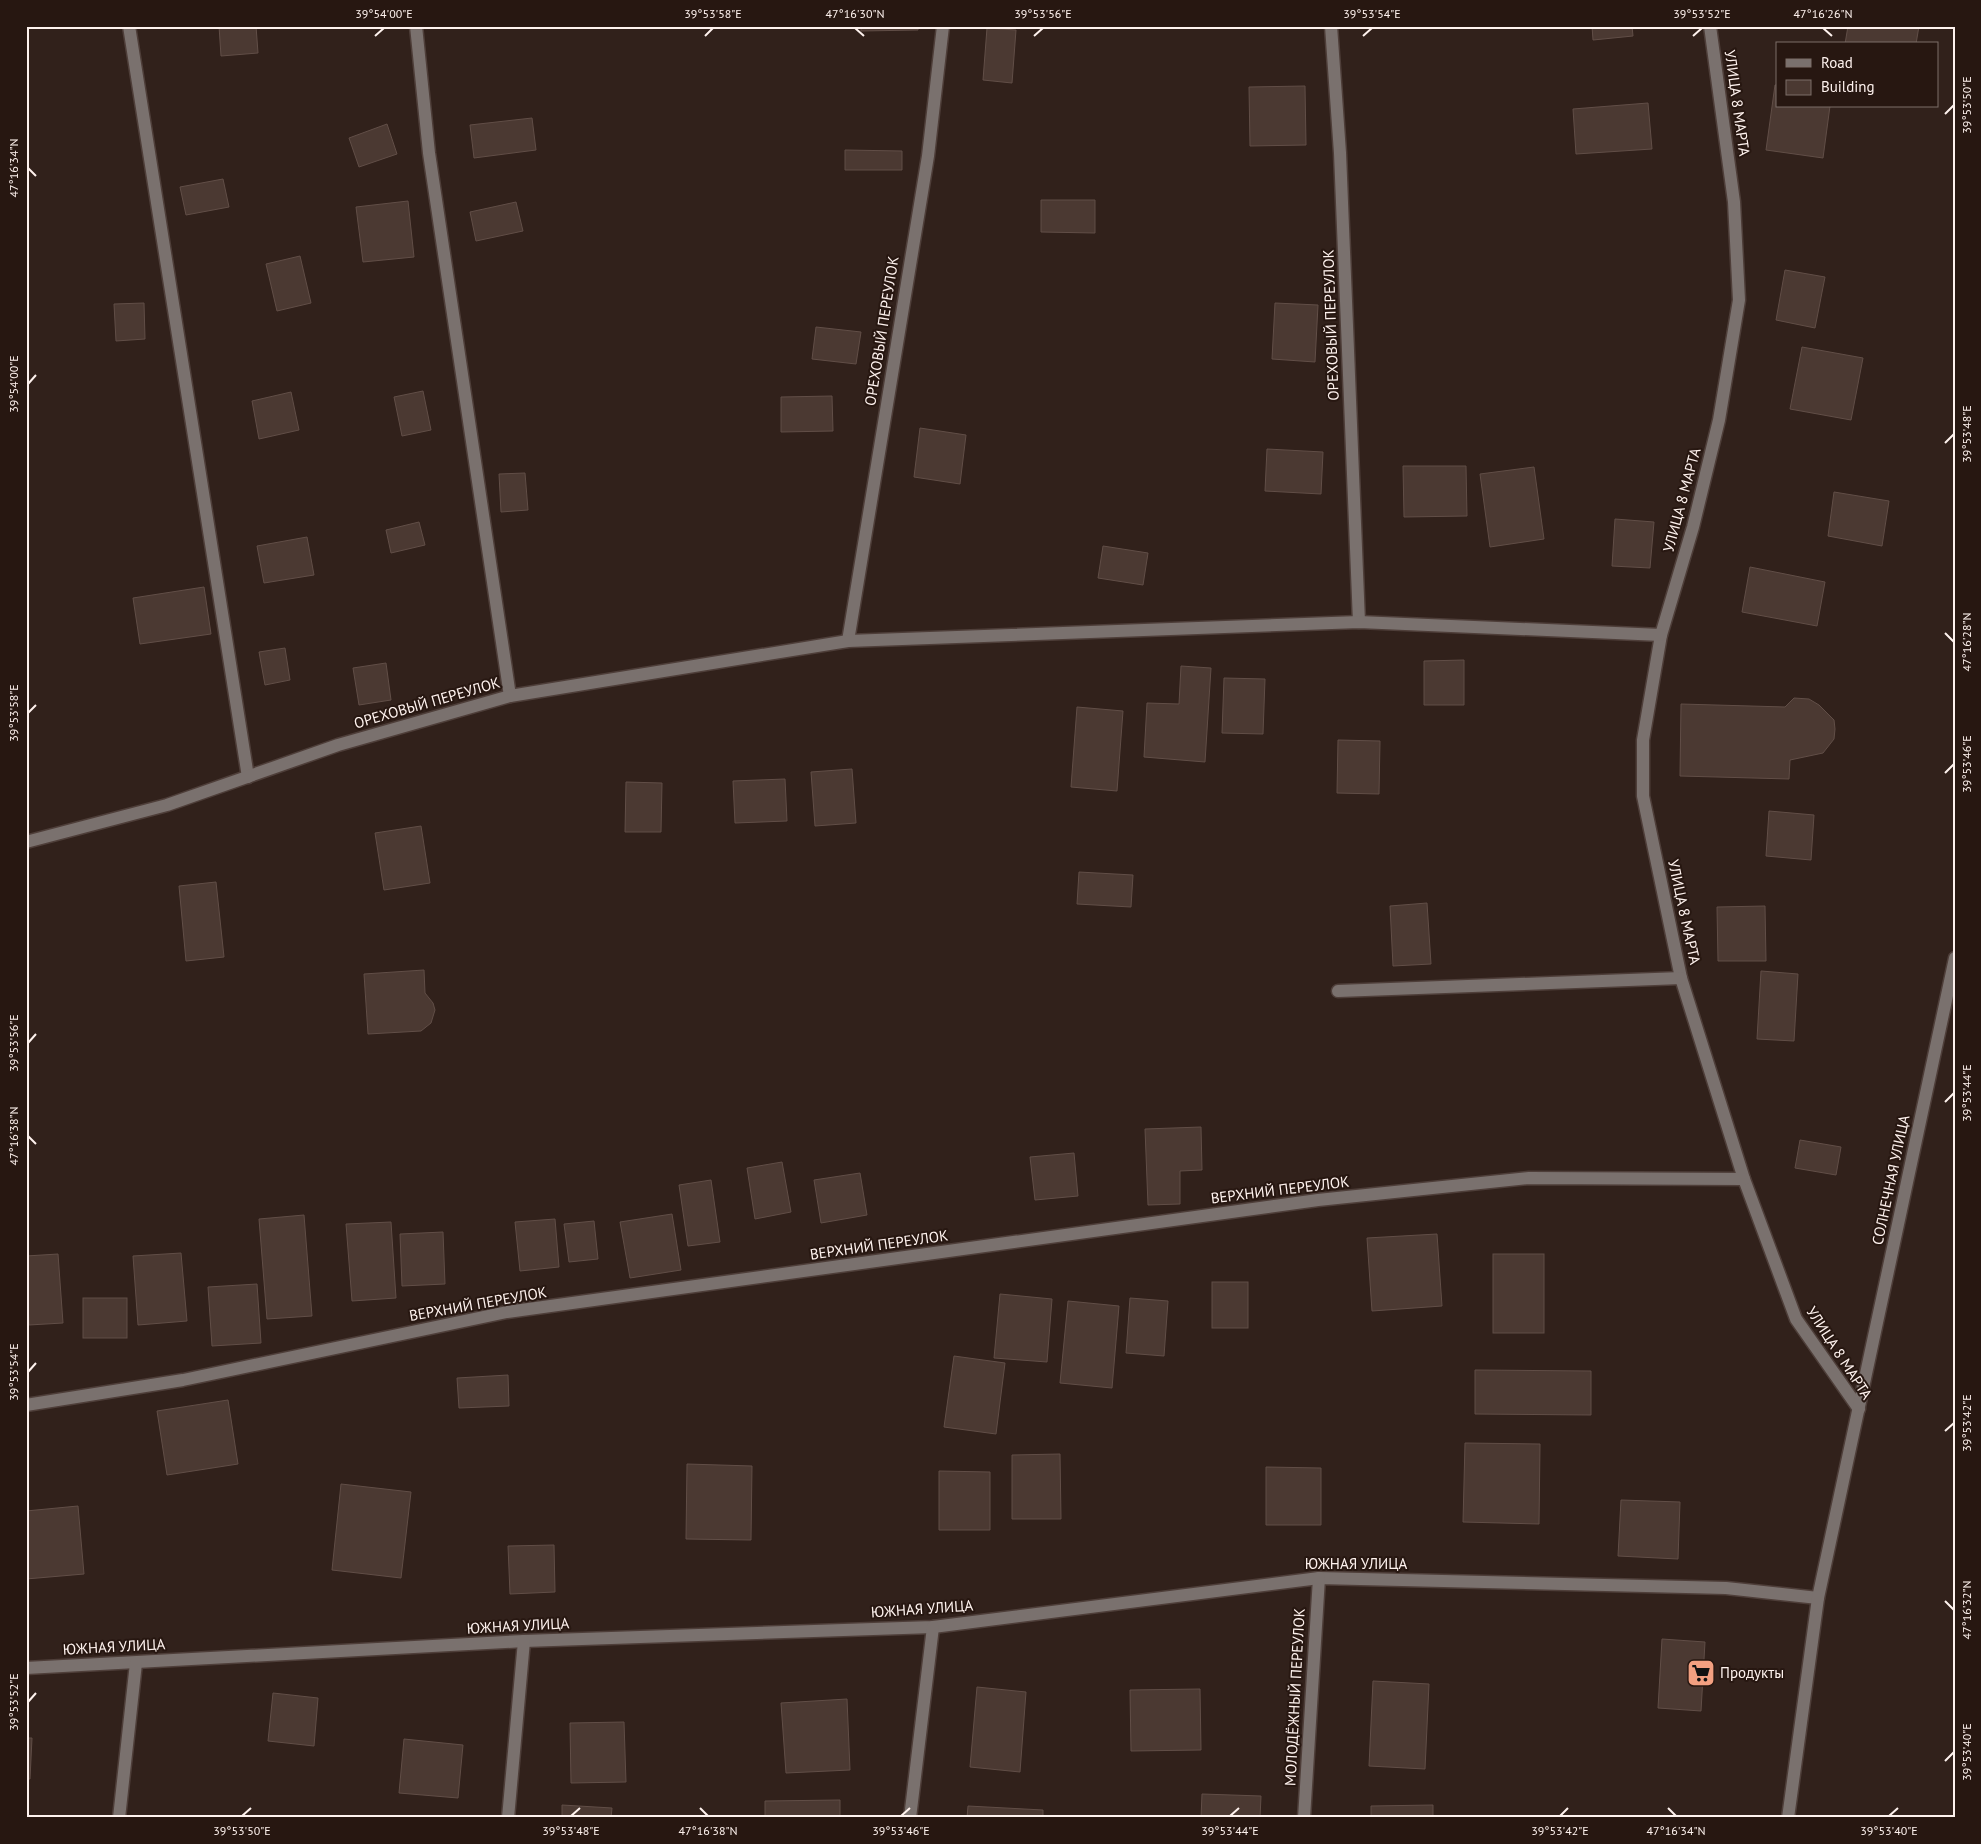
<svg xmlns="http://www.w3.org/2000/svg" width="1981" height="1844" font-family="'PT Sans',sans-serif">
<rect width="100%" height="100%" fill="#31211b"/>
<g fill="#4b3932" stroke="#614e47">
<path d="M219 26H256L258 53 221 56Z"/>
<path d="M861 26H918V30L861 31Z"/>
<path d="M1592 26H1632L1633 36 1593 40Z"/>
<path d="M1848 26H1919L1916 44H1845Z"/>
<path d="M987 28 1016 30 1012 83 983 80Z"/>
<path d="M1775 85H1777V106H1830L1823 158 1766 150Z"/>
<path d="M1305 86 1306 145 1250 146 1249 87Z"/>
<path d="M1648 103 1652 149 1576 154 1573 109Z"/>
<path d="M532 118 536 150 474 158 470 125Z"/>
<path d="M387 124 397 154 359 167 349 138Z"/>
<path d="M845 150 902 151V170H845Z"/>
<path d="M223 179 229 207 186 215 180 187Z"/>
<path d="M1041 200H1095V233L1041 232Z"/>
<path d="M408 201 414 257 363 262 356 207Z"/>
<path d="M516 202 523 231 476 241 470 212Z"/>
<path d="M300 256 311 303 277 311 266 264Z"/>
<path d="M1785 270 1825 277 1815 328 1776 320Z"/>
<path d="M144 303 145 339 116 341 114 304Z"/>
<path d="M1275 303 1318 305 1315 362 1272 359Z"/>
<path d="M816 327 861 332 856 364 812 359Z"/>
<path d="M1802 347 1863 358 1851 420 1790 409Z"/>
<path d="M423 391 431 430 402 436 394 397Z"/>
<path d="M291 392 299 430 259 439 252 401Z"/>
<path d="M832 396 833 431 781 432V397Z"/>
<path d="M920 428 966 435 960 484 914 477Z"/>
<path d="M1267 449 1323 452 1321 494 1265 491Z"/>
<path d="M1403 466H1466L1467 516 1404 517Z"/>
<path d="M1534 467 1544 539 1490 547 1480 474Z"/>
<path d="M525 473 528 510 501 512 499 474Z"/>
<path d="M1834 492 1889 501 1882 546 1828 536Z"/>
<path d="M1615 519 1654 522 1650 568 1612 566Z"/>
<path d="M419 522 425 545 391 553 386 530Z"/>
<path d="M307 537 314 575 264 583 257 546Z"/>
<path d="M1103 546 1148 553 1143 585 1098 578Z"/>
<path d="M1750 567 1825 582 1817 626 1742 612Z"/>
<path d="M204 587 211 634 140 644 133 598Z"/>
<path d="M285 648 290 680 265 685 259 652Z"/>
<path d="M1464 660V705H1424V661Z"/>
<path d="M386 663 391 700 359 705 353 668Z"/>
<path d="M1181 666 1211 668 1205 762 1144 757 1147 703 1179 704Z"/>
<path d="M1224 678 1265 679 1263 734 1222 733Z"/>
<path d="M1794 698 1809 699 1819 705 1834 720 1835 729 1834 739 1823 753 1790 760 1789 779 1680 776 1681 704 1785 707Z"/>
<path d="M1077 707 1123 711 1117 791 1071 787Z"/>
<path d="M1338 740 1380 741 1379 794 1337 793Z"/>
<path d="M852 769 856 823 815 826 811 772Z"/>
<path d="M785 779 787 821 735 823 733 781Z"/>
<path d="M626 782 662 783 661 832H625Z"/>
<path d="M1769 811 1814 815 1811 860 1766 856Z"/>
<path d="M421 826 430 883 384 890 375 833Z"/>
<path d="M1079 872 1133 875 1131 907 1077 904Z"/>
<path d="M216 882 224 957 186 961 179 886Z"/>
<path d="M1427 903 1431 964 1393 966 1390 906Z"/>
<path d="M1765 906 1766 961H1718L1717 907Z"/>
<path d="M424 970 425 993 433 1003 435 1010 431 1023 421 1031 368 1034 364 974Z"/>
<path d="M1761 971 1798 974 1794 1041 1757 1039Z"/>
<path d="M1201 1127 1202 1170 1180 1171V1204L1148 1205 1145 1129Z"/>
<path d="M1800 1140 1841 1147 1836 1175 1795 1168Z"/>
<path d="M1074 1153 1078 1196 1035 1200 1030 1157Z"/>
<path d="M782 1162 791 1212 755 1219 747 1168Z"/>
<path d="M860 1173 867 1215 821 1223 814 1180Z"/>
<path d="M711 1180 720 1242 688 1246 679 1185Z"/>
<path d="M672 1214 681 1270 630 1278 620 1222Z"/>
<path d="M304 1215 312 1316 267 1319 259 1219Z"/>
<path d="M555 1219 559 1267 520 1271 515 1222Z"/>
<path d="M594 1221 598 1259 569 1262 564 1224Z"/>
<path d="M391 1222 396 1298 352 1301 346 1224Z"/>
<path d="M443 1232 445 1284 402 1286 400 1234Z"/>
<path d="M1437 1234 1442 1306 1372 1311 1367 1238Z"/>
<path d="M181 1253 187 1321 138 1325 133 1256Z"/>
<path d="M58 1254 63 1323 29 1325 26 1256Z"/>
<rect x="1493" y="1254" width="51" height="79"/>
<rect x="1212" y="1282" width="36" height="46"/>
<path d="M257 1284 261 1343 212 1346 208 1287Z"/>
<path d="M1000 1294 1052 1299 1047 1362 994 1358Z"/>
<rect x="83" y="1298" width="44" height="40"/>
<path d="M1130 1298 1168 1301 1164 1356 1126 1353Z"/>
<path d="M1068 1301 1119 1306 1112 1388 1060 1383Z"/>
<path d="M954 1356 1005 1363 996 1434 944 1427Z"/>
<path d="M1475 1370 1591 1371V1415L1475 1414Z"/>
<path d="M508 1375 509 1406 459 1408 457 1378Z"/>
<path d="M228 1400 238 1464 167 1475 157 1411Z"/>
<path d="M1465 1443 1540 1444 1539 1524 1463 1522Z"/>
<path d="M1060 1454 1061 1519H1012V1455Z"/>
<path d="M687 1464 752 1466 751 1540 686 1539Z"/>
<path d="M1266 1467 1321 1468V1525H1266Z"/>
<path d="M939 1471 990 1472V1530H939Z"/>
<path d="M341 1484 411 1492 401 1578 332 1570Z"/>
<path d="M1621 1500 1680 1502 1678 1559 1618 1556Z"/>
<path d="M78 1506 84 1574 26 1579V1511Z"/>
<path d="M554 1545 555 1592 510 1594 508 1546Z"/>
<path d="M1662 1639 1705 1642 1701 1711 1658 1708Z"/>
<path d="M1373 1681 1429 1684 1425 1769 1369 1766Z"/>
<path d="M977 1687 1026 1692 1020 1772 970 1767Z"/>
<path d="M1200 1689 1201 1750 1131 1751 1130 1690Z"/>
<path d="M273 1693 318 1698 314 1746 268 1741Z"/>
<path d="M847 1699 850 1770 786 1773 781 1703Z"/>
<path d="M624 1722 626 1782 571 1783 570 1723Z"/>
<path d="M26 1738H32L30 1779H26Z"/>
<path d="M404 1739 463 1745 458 1798 399 1793Z"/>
<path d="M1202 1794 1261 1796 1260 1818H1201Z"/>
<path d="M840 1800V1818H765V1801Z"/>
<path d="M562 1805 612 1808 611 1818H562Z"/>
<path d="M1433 1805V1818H1371V1806Z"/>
<path d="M968 1806 1043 1810V1818H967Z"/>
</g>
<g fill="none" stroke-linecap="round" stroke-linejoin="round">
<defs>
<g id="minor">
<path d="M129 26 248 777"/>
<path d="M416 26 429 153 510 696"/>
<path d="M1331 26 1340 153 1359 622"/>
<path d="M1710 26 1734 202 1739 300 1719 420 1693 527 1661 635 1643 740V796L1681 978 1744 1179 1796 1319 1859 1409"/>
<path d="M848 641 928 156 943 26"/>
<path d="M26 842 167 805 338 745 510 696 848 641 1359 622 1661 635"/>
<path d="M1338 991 1681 978"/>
<path d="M26 1405 183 1380 507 1312 1318 1200 1529 1178 1744 1179"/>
<path d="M26 1668 524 1641 933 1627 1319 1578 1726 1588 1818 1598"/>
<path d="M119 1818 136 1663"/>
<path d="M508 1818 524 1641"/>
<path d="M910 1818 933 1627"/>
<path d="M1304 1818 1319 1578"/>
<path d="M1788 1818 1818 1598 1955 958"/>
</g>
</defs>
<use href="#minor" stroke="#4e3e39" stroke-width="15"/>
<use href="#minor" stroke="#7a716e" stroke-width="12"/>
</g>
<path fill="none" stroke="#fef2ee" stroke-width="2" d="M855 28 864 36M1823 28 1832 36M375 36 384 28M705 36 713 28M1034 36 1043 28M1363 36 1372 28M1693 36 1702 28M1945 114 1954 105M28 168 36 176M28 384 36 375M1945 443 1954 434M1945 633 1954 642M28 713 36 705M1945 773 1954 764M28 1043 36 1034M1945 1102 1954 1093M28 1136 36 1144M28 1372 36 1363M1945 1431 1954 1423M1945 1601 1954 1610M28 1702 36 1693M1945 1761 1954 1752M700 1808 708 1816M1668 1808 1676 1816M242 1816 251 1808M571 1816 580 1808M901 1816 910 1808M1230 1816 1239 1808M1560 1816 1568 1808M1889 1816 1898 1808"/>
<defs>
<symbol id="supermarket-square" viewBox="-11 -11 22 22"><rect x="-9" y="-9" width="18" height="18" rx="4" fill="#f3a081" stroke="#271711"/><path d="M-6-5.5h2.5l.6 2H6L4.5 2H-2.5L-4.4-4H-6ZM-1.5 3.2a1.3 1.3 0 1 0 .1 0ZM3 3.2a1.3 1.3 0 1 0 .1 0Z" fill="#111"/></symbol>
</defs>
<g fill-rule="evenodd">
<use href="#supermarket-square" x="1685" y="1657" width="32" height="32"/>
</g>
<g text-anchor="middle" stroke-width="4" stroke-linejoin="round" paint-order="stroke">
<g font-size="15" fill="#fef2ee" stroke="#271711">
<text transform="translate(1737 103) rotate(82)" y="5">УЛИЦА 8 МАРТА</text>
<text transform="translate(1331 325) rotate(-92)" y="5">ОРЕХОВЫЙ ПЕРЕУЛОК</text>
<text transform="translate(882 331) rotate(-81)" y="5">ОРЕХОВЫЙ ПЕРЕУЛОК</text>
<text transform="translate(1682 500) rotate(-75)" y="5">УЛИЦА 8 МАРТА</text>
<text transform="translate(427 703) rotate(-16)" y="5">ОРЕХОВЫЙ ПЕРЕУЛОК</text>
<text transform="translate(1684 912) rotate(78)" y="5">УЛИЦА 8 МАРТА</text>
<text transform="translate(1891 1180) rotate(-78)" y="5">СОЛНЕЧНАЯ УЛИЦА</text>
<text transform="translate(1280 1190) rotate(-7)" y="5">ВЕРХНИЙ ПЕРЕУЛОК</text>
<text transform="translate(879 1245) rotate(-8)" y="5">ВЕРХНИЙ ПЕРЕУЛОК</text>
<text transform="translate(478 1304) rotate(-10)" y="5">ВЕРХНИЙ ПЕРЕУЛОК</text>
<text transform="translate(1839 1353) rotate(57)" y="5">УЛИЦА 8 МАРТА</text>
<text x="1356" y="1569">ЮЖНАЯ УЛИЦА</text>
<text transform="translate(922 1609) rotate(-4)" y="5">ЮЖНАЯ УЛИЦА</text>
<text transform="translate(518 1626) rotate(-3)" y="5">ЮЖНАЯ УЛИЦА</text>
<text transform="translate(114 1647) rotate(-3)" y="5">ЮЖНАЯ УЛИЦА</text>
<text transform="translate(1295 1697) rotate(-87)" y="5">МОЛОДЁЖНЫЙ ПЕРЕУЛОК</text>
</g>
<g font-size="15" fill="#fef2ee" stroke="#271711" text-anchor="start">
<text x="1720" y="1678">Продукты</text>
</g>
</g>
<rect width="1981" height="1844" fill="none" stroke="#271711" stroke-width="55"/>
<rect x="1776" y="42" width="162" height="65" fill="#271711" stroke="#7d6f69"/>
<rect x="1786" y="59" width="25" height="8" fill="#7a716e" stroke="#7d6f69"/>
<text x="1821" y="68" font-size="15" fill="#fef2ee">Road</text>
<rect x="1786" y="80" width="25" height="15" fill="#4b3932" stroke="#7d6f69"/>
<text x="1821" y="92" font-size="15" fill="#fef2ee">Building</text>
<rect x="28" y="28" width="1926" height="1788" fill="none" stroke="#fef2ee" stroke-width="2"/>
<g font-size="12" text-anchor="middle" fill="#fef2ee">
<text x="384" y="18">39°54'00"E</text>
<text x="713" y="18">39°53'58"E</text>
<text x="855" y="18">47°16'30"N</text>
<text x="1043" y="18">39°53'56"E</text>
<text x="1372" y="18">39°53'54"E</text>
<text x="1702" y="18">39°53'52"E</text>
<text x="1823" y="18">47°16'26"N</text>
<text transform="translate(1967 105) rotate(-90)" y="4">39°53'50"E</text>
<text transform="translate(14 168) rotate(-90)" y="4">47°16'34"N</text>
<text transform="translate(14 384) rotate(-90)" y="4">39°54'00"E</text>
<text transform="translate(1967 434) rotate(-90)" y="4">39°53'48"E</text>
<text transform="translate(1967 642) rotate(-90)" y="4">47°16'28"N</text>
<text transform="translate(14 713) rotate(-90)" y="4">39°53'58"E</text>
<text transform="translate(1967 764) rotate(-90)" y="4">39°53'46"E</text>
<text transform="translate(14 1043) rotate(-90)" y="4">39°53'56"E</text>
<text transform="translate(1967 1093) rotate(-90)" y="4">39°53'44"E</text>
<text transform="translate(14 1136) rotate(-90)" y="4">47°16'38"N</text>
<text transform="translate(14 1372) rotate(-90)" y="4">39°53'54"E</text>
<text transform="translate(1967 1423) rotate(-90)" y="4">39°53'42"E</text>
<text transform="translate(1967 1610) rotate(-90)" y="4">47°16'32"N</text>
<text transform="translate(14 1702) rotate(-90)" y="4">39°53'52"E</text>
<text transform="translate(1967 1752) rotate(-90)" y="4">39°53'40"E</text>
<text x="242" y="1835">39°53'50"E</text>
<text x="571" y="1835">39°53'48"E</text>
<text x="708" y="1835">47°16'38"N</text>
<text x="901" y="1835">39°53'46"E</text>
<text x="1230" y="1835">39°53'44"E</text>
<text x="1560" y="1835">39°53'42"E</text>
<text x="1676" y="1835">47°16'34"N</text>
<text x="1889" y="1835">39°53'40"E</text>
</g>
</svg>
